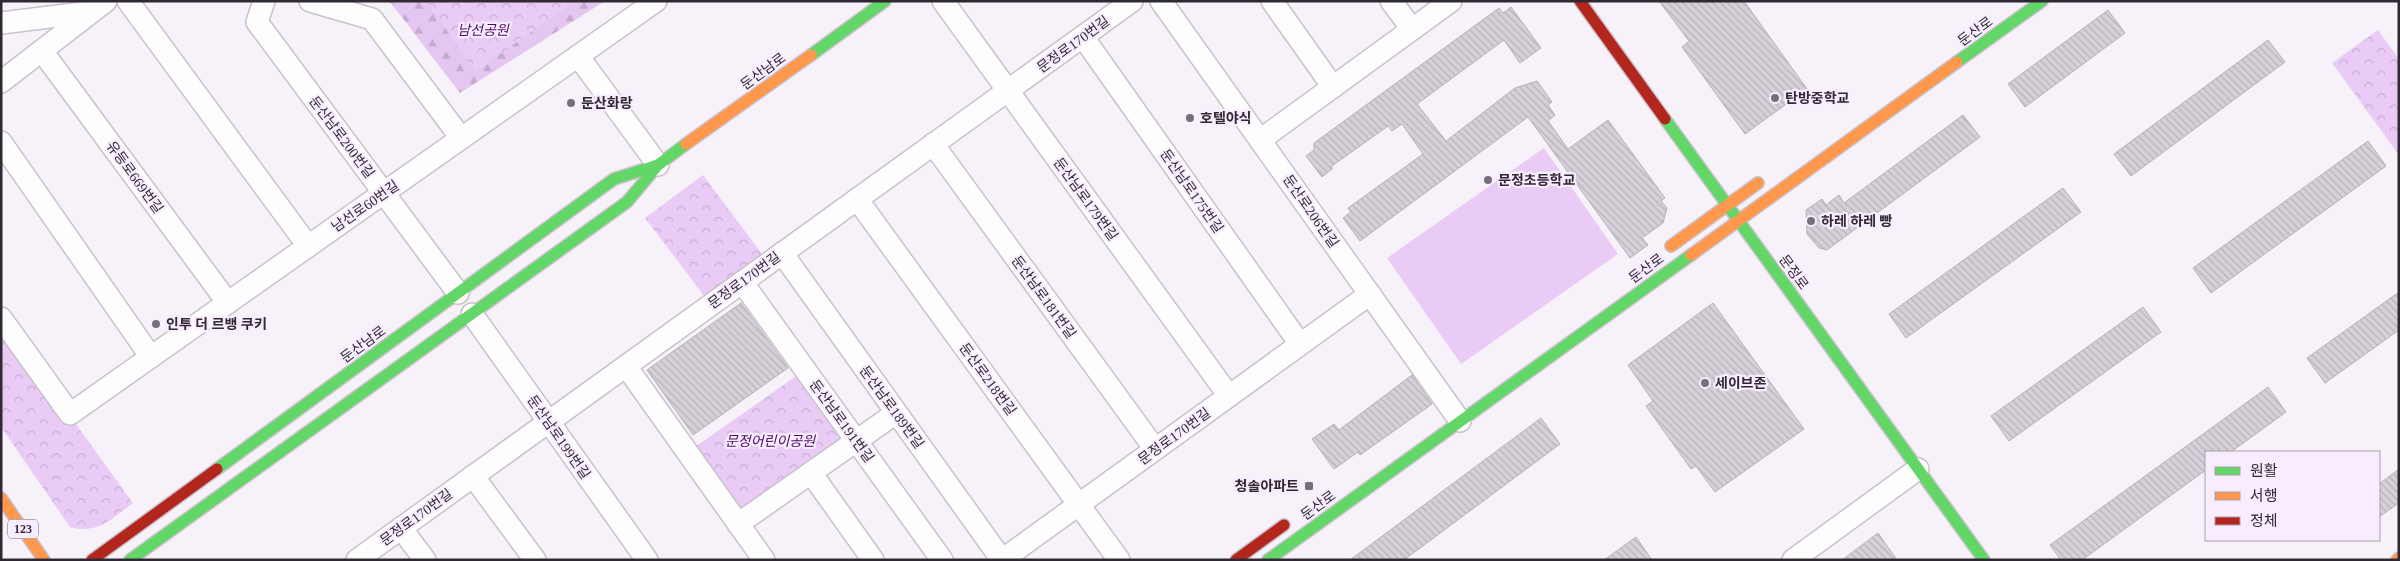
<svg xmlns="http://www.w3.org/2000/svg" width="2400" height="561" font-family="'Times New Roman','Noto Sans KR',serif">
<defs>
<pattern id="forest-firs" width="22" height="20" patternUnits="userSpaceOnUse" patternTransform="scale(1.25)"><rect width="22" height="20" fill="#e4c6f1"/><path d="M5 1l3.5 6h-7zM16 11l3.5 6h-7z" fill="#c4aacf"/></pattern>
<pattern id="park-crowns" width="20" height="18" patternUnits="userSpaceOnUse" patternTransform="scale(1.25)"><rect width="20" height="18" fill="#e9cbf6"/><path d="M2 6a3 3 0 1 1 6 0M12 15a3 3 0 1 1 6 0" fill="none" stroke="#c8aed3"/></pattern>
<pattern id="building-back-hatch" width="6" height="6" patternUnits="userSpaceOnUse" patternTransform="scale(1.25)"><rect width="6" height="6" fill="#d6d0d9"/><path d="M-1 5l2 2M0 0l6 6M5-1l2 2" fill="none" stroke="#b8b3bb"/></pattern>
</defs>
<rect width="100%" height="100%" fill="#f7f1fa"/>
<path fill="url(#forest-firs)" d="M385 1H605L460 93 391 3Z"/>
<g fill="url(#park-crowns)">
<path d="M427 1H575L475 72Z"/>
<path d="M2378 30 2399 59V155L2332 63Z"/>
<path d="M703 175 762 254 705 297 645 218Z"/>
<path d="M1 321 133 503C112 518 98 535 70 527L1 427Z"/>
<path d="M802 372 846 435 739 510 695 447Z"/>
</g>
<path fill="#e9cbf6" d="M1544 148 1618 254 1461 364 1387 258Z"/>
<g fill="url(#building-back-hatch)" stroke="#b7b1ba">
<path d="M1659 1H1744L1807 89 1745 134 1682 47 1689 41Z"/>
<path d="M1511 7 1541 48 1520 63 1504 40 1417 104 1446 141 1515 88 1537 81 1552 102 1548 105 1555 115 1548 121 1568 149 1608 120 1665 198 1661 201 1667 208 1663 223 1642 238 1648 245 1630 258 1528 117 1360 241 1343 218 1351 212 1348 208 1423 154 1402 124 1392 131 1388 126 1332 166V169L1322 177 1306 156 1314 150V143L1499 8 1503 13Z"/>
<path d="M2108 10 2125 33 2025 107 2008 84Z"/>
<path d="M2268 40 2285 62 2131 176 2114 154Z"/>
<path d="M1963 115 1980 137 1827 250 1819 248 1807 234 1806 210 1822 199 1826 205 1839 195 1844 203Z"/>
<path d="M2368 141 2386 166 2211 293 2193 268Z"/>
<path d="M2063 188 2081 212 1906 338 1889 314Z"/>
<path d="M2399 292V330L2325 383 2307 358Z"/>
<path d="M741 303 788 368 693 435 647 370Z"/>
<path d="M1713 303 1804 429 1715 492 1696 466 1691 469 1646 406 1653 401 1628 365Z"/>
<path d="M2143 307 2161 332 2009 441 1991 416Z"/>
<path d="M1412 375 1432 404 1360 455 1358 452 1334 469 1312 439 1334 424 1339 430Z"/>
<path d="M2268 387 2286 412 2231 452H2206V470L2082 560H2061L2050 545Z"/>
<path d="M1541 418 1560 444 1404 560H1350Z"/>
<path d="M2399 469V503L2379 517V484Z"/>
<path d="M1878 533 1897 560H1842Z"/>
<path d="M1636 537 1652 560H1604Z"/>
</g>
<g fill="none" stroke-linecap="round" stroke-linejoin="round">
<defs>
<g id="street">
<path d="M128 1 308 246"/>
<path d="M264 1 257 22 458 293"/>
<path d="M310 1 372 19 461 138"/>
<path d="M943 1 1229 396"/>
<path d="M1161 1 1460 421"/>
<path d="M1272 1 1333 87"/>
<path d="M1391 1 1412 29"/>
<path d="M1 23 90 12"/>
<path d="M1083 37 1300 344"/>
<path d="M42 51 228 303"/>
<path d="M578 56 658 165"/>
<path d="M1 82 106 1"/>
<path d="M1260 140 1451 1"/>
<path d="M1 142 151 357"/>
<path d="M933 144 1155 449"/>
<path d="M857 199 1119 560"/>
<path d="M782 253 1002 560 1370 294"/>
<path d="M742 282 942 560"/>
<path d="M472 314 647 560"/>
<path d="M1 318 70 414 656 1"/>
<path d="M626 366 764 560"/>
<path d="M811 473 873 560"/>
<path d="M473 476 535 560"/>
<path d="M738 524 896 413"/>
<path d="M401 528 425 560"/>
<path d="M357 560 1132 1"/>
<path d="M1793 560 1918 469"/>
</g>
<g id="fast">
<path d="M811 55 885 1"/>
<path d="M1957 62 2042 1"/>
<path d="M1665 119 1984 560"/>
<path d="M217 469 614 179 658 165"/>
<path d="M130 560 627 202 658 165 686 144"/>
<path d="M1268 560 1691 255"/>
</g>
<g id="slow">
<path d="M686 144 811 55"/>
<path d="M1671 246 1758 183"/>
<path d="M1691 255 1957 62"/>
<path d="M1 498 44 560"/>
<path d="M2397 560 2399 558"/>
</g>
<g id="jam">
<path d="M1580 1 1665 119"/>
<path d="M92 560 217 469"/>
<path d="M1236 560 1284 525"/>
</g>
</defs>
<use href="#street" stroke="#c8c2cb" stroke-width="24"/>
<use href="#fast" stroke="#c8c2cb" stroke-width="14"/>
<use href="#slow" stroke="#c8c2cb" stroke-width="14"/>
<use href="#jam" stroke="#c8c2cb" stroke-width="14"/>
<use href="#street" stroke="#fefdfe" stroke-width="21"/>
<use href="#fast" stroke="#63d668" stroke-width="11"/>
<use href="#slow" stroke="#ff974d" stroke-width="11"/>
<use href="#jam" stroke="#b3261e" stroke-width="11"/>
</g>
<g fill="#766f79" stroke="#f8edfe" stroke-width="2">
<circle cx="1775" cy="98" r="5"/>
<circle cx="571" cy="103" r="5"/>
<circle cx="1190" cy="118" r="5"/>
<circle cx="1488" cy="180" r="5"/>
<circle cx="1811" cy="221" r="5"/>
<circle cx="156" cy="324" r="5"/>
<circle cx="1705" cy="383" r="5"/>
<rect x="1304" y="481" width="10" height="10" rx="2.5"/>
</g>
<g text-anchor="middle" stroke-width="4.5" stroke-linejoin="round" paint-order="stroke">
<rect fill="#f8edfe" stroke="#6c6470" stroke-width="1" x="8" y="519.5" width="30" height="19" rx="4"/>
<g font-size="12" font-weight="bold" fill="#302933">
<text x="23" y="533">123</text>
</g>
<g font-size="14" font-style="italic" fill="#4c0b62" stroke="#f8edfe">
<text x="483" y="35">남선공원</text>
<text x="770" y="446">문정어린이공원</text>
</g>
<g font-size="14" fill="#302933" stroke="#f8edfe">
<text transform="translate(1975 31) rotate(-36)" y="5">둔산로</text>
<text transform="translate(1073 44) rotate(-36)" y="5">문정로170번길</text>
<text transform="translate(763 71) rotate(-36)" y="5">둔산남로</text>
<text transform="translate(342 137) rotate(53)" y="5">둔산남로200번길</text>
<text transform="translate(135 177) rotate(54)" y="5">유등로669번길</text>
<text transform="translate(1192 191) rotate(55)" y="5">둔산남로175번길</text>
<text transform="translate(1086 199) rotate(54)" y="5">둔산남로179번길</text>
<text transform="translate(365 206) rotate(-35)" y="5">남선로60번길</text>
<text transform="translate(1311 211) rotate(55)" y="5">둔산로206번길</text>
<text transform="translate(1646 268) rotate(-36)" y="5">둔산로</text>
<text transform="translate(1794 272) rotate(54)" y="5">문정로</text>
<text transform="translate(744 280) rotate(-36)" y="5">문정로170번길</text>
<text transform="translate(1044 297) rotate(54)" y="5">둔산남로181번길</text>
<text transform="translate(363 344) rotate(-36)" y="5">둔산남로</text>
<text transform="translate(988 379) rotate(54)" y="5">둔산로218번길</text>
<text transform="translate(892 407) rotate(54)" y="5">둔산남로189번길</text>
<text transform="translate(842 421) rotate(54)" y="5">둔산남로191번길</text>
<text transform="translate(1174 436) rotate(-36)" y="5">문정로170번길</text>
<text transform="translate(559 437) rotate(55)" y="5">둔산남로199번길</text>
<text transform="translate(1318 505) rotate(-36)" y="5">둔산로</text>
<text transform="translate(416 517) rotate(-36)" y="5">문정로170번길</text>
</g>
<g font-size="14" font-weight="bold" fill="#302933" stroke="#f8edfe" text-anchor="start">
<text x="1785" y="103">탄방중학교</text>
<text x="581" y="108">둔산화랑</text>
<text x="1200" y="123">호텔야식</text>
<text x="1498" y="185">문정초등학교</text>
<text x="1821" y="226">하레 하레 빵</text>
<text x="166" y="329">인투 더 르뱅 쿠키</text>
<text x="1715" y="388">세이브존</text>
<text x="1299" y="491" text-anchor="end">청솔아파트</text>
</g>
</g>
<rect width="2400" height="561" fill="none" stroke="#302933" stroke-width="5"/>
<rect x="2205" y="451" width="175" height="90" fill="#f8edfe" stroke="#a89fad"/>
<rect x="2215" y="467" width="25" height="8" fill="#63d668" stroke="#a89fad"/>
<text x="2250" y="476" font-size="15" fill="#302933">원활</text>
<rect x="2215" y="492" width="25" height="8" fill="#ff974d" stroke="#a89fad"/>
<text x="2250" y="501" font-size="15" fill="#302933">서행</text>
<rect x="2215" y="517" width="25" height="8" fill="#b3261e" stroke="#a89fad"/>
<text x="2250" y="526" font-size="15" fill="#302933">정체</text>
</svg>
